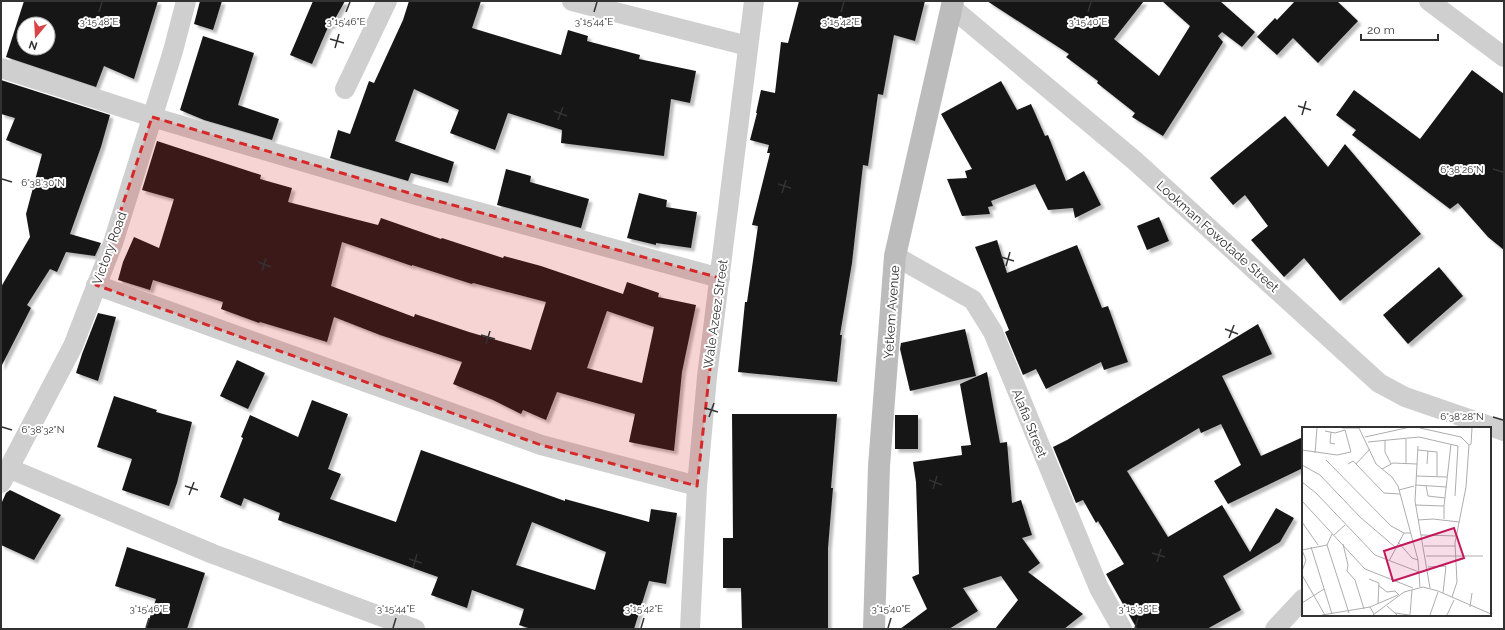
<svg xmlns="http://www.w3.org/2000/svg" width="1505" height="630" font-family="Raleway,sans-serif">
<defs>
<filter id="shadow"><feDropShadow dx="3.5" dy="3.5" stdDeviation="1" flood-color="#0004"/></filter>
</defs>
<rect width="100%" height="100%" fill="#fff"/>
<g fill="#191919" fill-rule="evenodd" filter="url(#shadow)">
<path d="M24 1H158L134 79 104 66 96 87 6 57ZM24 24H48V48H24Z"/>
<path d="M200 1H222L213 30 194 24Z"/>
<path d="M313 1H345L331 26 329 25 312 64 290 55Z"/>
<path d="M409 1H481L472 28 561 55 568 30 588 36 587 41 640 55 639 59 696 71 690 103 671 99 664 156 561 143 562 130 508 113 495 150 450 133 459 110 414 89 395 141 454 162 448 183 411 173 408 181 330 158 338 130 350 134 369 81 374 83 403 20Z"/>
<path d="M799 1H925L915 41 894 35 883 95 878 94 868 166 863 165 852 263 840 335H842L837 382 738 372 745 302H747L758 226 752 225 770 153H767L769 145 750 140 757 113H756L761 90 775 93 781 42 788 43Z"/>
<path d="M987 1H1144L1114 39 1159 76 1190 26 1162 1H1220L1255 32 1242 47 1222 32 1218 36 1223 42 1163 136 1132 117 1135 113 1097 83 1098 81 1066 57 1069 54Z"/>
<path d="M1295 1H1337L1358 21 1318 63 1293 38 1277 55 1257 37 1275 18 1277 20Z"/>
<path d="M203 36 254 53 238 105 279 119 272 140 204 120 180 110Z"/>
<path d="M1472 70 1504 94V250L1488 237 1458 203 1450 209 1352 135 1356 130 1336 115 1354 90 1420 139Z"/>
<path d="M1 80 110 115 101 147 70 234 101 243 95 256 66 252 57 272 50 269 27 305 31 308 1 367V287L30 237 26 214 42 154 6 140 15 118 1 114Z"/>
<path d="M1001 81 1017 110 1031 104 1045 136 1048 135 1066 181 1084 171 1101 205 1075 218 1073 208 1048 210 1035 184 991 201 993 206 988 207 990 214 962 216 947 179 967 178 965 171 972 169 941 114Z"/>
<path d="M1285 116 1328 167 1345 144 1421 234 1340 301 1304 258 1284 277 1251 240 1268 226 1245 195 1233 205 1210 178Z"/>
<path d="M157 141 261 175 260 179 292 188 288 202 378 225 381 218 441 239 442 238 503 258 504 256 541 266 623 294 627 282 659 293 658 297 696 305 682 372 674 451 629 442 635 414 557 392 546 420 523 410 521 414 493 400 453 384 462 362 380 335 334 317 327 342 260 322 259 323 221 309 223 302 153 280 150 290 118 280 123 262 134 237 159 248 174 199 142 190ZM342 242 412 266V265L472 284 473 283 546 302 531 350 469 332 415 314 414 317 331 286ZM607 311 654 327 642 383 587 368Z"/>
<path d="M506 169 531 176 530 182 589 199 581 228 497 205Z"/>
<path d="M639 193 667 200 666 207 697 212 691 248 656 243V245L627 238Z"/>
<path d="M1159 217 1169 241 1147 250 1137 226Z"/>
<path d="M997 240 1007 273 1077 245 1102 308 1108 306 1128 362 1104 370 1101 362 1046 389 1036 369 1023 375 1005 332 1009 330 975 247Z"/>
<path d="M1439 267 1463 296 1408 344 1383 315Z"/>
<path d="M98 313 116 317 98 381 76 373 82 354Z"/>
<path d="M1258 324 1272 354 1222 376 1261 456 1303 437V468L1228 504 1214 481 1241 465 1221 424 1201 433 1199 428 1127 471 1168 537 1222 505 1250 552 1276 508 1294 518 1280 542 1223 576 1241 610 1207 629H1137L1106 574 1124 564 1098 521 1096 523 1083 500 1076 503 1053 447 1067 440Z"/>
<path d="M965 329 976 376 910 391 900 349 901 343Z"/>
<path d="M237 360 265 373 248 409 220 396Z"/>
<path d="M987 372 1000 443 1007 442 1012 503 1021 500 1032 535 1022 538 1040 563 1028 572 1083 614 1064 629H995L1018 600 1001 576 963 588 978 611 949 629H900L927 609 912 577 919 574 916 482 913 462 962 455 961 446 971 445 960 384Z"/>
<path d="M114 396 157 410 156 412 192 422 177 483 169 506 122 490 132 459 97 447Z"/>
<path d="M312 400 348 414 328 469 341 474 330 499 396 522 421 450 565 501V499L649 522 651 509 677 513 666 584 649 581 634 629H531L519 625 524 609 472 590 467 608 431 595 438 577 278 520 280 513 244 498 241 506 220 497 243 438 241 437 250 415 298 437ZM532 522 606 552 595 590 516 565Z"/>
<path d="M732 414H837L831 488H833L828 548V629H742L741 588H723V538H733Z"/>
<rect x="895" y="415" width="23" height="34"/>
<path d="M10 490 61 515 34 560 1 545V504L6 493Z"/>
<path d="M127 547 205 573 187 629H146L156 599 115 586Z"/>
</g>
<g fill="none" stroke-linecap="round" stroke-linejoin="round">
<g stroke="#cfcfcf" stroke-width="20">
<path d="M572 1 748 46"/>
<path d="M1429 1 1504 57"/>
<path d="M951 7 1134 160 1379 383 1405 397 1504 431"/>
<path d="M1 68 152 117 416 195 720 278"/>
<path d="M345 89 387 1"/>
<path d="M895 256 973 300 993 332 1086 557 1099 588 1122 629"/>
<path d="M96 285 541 445 697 486"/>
<path d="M8 468 213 554 415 629"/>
<path d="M1 483 73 346 113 243 173 51 186 1"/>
<path d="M690 629 697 486 707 377 754 1"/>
<path d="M1275 629 1303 599"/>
</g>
<path stroke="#bcbcbc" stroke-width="22" d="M874 629 879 466 895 256 953 1"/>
</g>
<path fill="#d62828" fill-opacity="0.2" stroke="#d62828" stroke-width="3" stroke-dasharray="8 5" stroke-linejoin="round" d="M152 117 416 195 720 278 697 486 541 445 96 285Z"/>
<path fill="none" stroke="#323232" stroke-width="1.5" d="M99 12 102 2M346 12 350 2M594 12 597 2M841 12 844 2M1088 12 1091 2M330 39 344 43M335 48 339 34M1298 106 1311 110M554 111 567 116M1302 115 1306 101M558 120 563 107M1493 169 1503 172M2 179 12 182M778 184 791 188M782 193 786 180M1001 257 1014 261M258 262 271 267M1006 266 1010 252M262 271 266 258M1225 329 1238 334M481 335 495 339M1229 338 1234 325M486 344 490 331M705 408 718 412M709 417 714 403M1493 417 1503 420M2 427 12 430M929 480 942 485M185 486 198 490M933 489 937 476M189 495 194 482M1152 553 1165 557M409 559 422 563M1157 562 1161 549M413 568 417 554M146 628 149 618M393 628 396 618M641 628 644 618M888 628 891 618M1135 628 1138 618"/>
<g text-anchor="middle" stroke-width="4" stroke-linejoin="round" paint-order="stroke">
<g font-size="13" fill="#323232" stroke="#fff">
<text transform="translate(1218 236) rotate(42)" y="5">Lookman Fowotade Street</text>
<text transform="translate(109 248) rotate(-70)" y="5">Victory Road</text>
<text transform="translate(891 312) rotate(-86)" y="5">Yetkem Avenue</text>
<text transform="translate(715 314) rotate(-82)" y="5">Wale Azeez Street</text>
<text transform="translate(1030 423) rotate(68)" y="5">Alafia Street</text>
</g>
</g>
<g transform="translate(1302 427)">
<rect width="189" height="189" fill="#fff"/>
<path fill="none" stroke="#adadad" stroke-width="1" d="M40 1H57M57 1 74 37 90 50 96 59 116 133 118 160M118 1 159 10 167 18 164 60 153 116 155 155 150 170M29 5 28 16 33 17M63 10 104 1M104 12V36M83 13V25L89 37M66 15 117 10 156 19 153 69M167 18 169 17 170 1M116 19 113 74 128 161M0 23 35 28 49 25 43 3 33 6 23 4M116 23 135 25V49M13 26 15 1M24 33 89 99 102 106M46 37 51 34 82 66 98 67M54 37 68 22M125 37 126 24M0 38 18 48 58 90 93 120M80 42 91 36 115 37M114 49 145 50M0 55 14 66 73 128 117 145M113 58 145 60M124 59 126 69 143 71M97 63 112 59M0 74 63 142 111 161M113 78 142 79 149 17M142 79V92M116 93 131 92 157 95M0 95 16 118M30 107 25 118 47 186M32 108 43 98M119 108 155 109M96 115 110 131 116 133M41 117 46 138 45 144 53 153 62 182M122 119H153M9 120 30 187M0 123 25 118M0 123 4 133 0 144M124 129H181M87 134 102 106H109M126 140 144 139 141 166M0 148 23 188M67 152 77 156 76 176M76 158 85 165 93 164 97 168M0 176 22 162M85 179 95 188M68 180 96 168M168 180 170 166M93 186 107 188M20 188 68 180 72 187M71 188 102 165 121 160 136 164 189 187M108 188 110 163M128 188 136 165M145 188 152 173"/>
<path fill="#c2185b" fill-opacity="0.15" stroke="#c2185b" stroke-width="2" d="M152 101 162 131 91 154 82 124Z"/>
<rect width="189" height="189" fill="none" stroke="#323232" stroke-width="2"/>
</g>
<g font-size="10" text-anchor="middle" fill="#323232" stroke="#fff" stroke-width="4" stroke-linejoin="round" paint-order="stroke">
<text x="99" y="25">3°15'48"E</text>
<text x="346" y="25">3°15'46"E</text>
<text x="594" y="25">3°15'44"E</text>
<text x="841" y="25">3°15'42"E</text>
<text x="1088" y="25">3°15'40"E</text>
<text x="1462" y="173">6°38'26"N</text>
<text x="43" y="186">6°38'30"N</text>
<text x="1462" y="420">6°38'28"N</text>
<text x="43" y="433">6°38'32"N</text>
<text x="149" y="612">3°15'46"E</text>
<text x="396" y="612">3°15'44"E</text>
<text x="644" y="612">3°15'42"E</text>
<text x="891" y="612">3°15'40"E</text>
<text x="1138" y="612">3°15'38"E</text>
</g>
<rect width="1505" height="630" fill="none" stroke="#323232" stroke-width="4"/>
<g transform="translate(36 36) rotate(198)"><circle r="19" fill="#ffffff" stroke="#adadad"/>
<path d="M0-3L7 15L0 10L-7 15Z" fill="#d94346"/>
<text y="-6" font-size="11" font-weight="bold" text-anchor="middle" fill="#323232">N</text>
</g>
<path d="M1361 34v6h77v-6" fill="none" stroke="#323232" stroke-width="2"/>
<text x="1367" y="34" font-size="12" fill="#323232" stroke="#ffffff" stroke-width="3" paint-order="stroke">20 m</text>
</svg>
